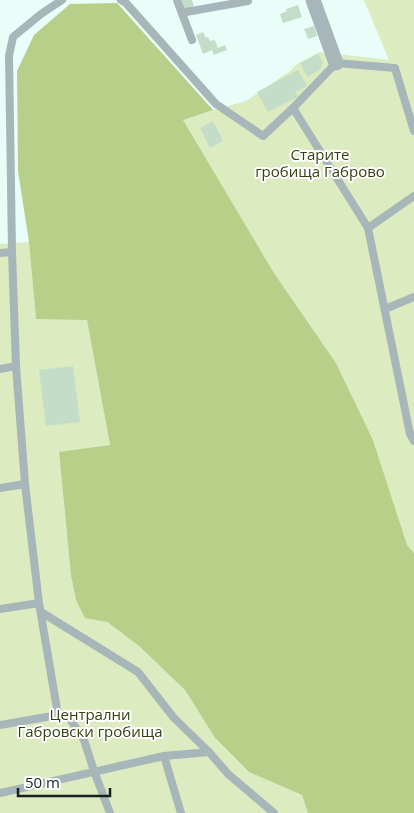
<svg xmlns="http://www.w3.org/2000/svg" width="414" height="813" font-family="'Open Sans',sans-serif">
<rect width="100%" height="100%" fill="#e9fef8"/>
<g fill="#dcebc0">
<path d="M364 0H414V553L407 546 373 440 336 363 274 273 182 119 246 101 290 71 296 65 319 52 389 60Z"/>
<path d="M29 242 36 319H87L110 445 59 453 71 576 76 600 139 646 185 690 215 738 249 772 302 795 308 813H0V244Z"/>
</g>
<path fill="#b8cf8a" d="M117 3 213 110 183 120 274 273 336 363 373 440 407 545 414 553V813H308L302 795 249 772 215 738 185 690 139 646 107 622 85 618 76 600 71 576 59 452 110 445 87 320 36 319 29 242 18 171 17 71 34 35 70 4Z"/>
<g fill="#c4ddc9">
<path d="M180 0H192L194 6 184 10Z"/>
<path d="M298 5 302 17 283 23 280 14 287 11 286 9Z"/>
<path d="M314 26 317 36 308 39 304 29Z"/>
<path d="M203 32 206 38 208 37 210 41 215 40 218 48 225 45 227 50 214 55 212 50 203 54 196 35Z"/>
<path d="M318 54 323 62 320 70 307 77 300 63Z"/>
<path d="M298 70 307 86 295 92 298 97 268 112 257 92Z"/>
<path d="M213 121 223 141 210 148 200 128Z"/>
<path d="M73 366 80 422 46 426 39 370Z"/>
</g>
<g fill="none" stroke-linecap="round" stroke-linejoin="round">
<g stroke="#a7b6b8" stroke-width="8">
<path d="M62 0 41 14 13 37 9 56 12 252 16 366 25 484 39 603 58 715 70 719 84 740 94 771 110 813"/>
<path d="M121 0 126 3 216 104 263 136 293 108 336 63 395 68 414 131"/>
<path d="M177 0 192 40"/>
<path d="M182 13 186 12 248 1"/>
<path d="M293 108 368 228 410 434 414 441"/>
<path d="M368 228 414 196"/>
<path d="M0 253 12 252"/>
<path d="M385 309 414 297"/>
<path d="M0 369 16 366"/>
<path d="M0 488 25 484"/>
<path d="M0 609 39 603"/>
<path d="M41 612 138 672 174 718 209 752 228 774 274 813"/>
<path d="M0 725 58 715"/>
<path d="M164 756 181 813"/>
<path d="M0 793 164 756 209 752"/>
</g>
<path stroke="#a7b6b8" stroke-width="15" d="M313 0 336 63"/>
</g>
<g text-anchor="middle" stroke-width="4" stroke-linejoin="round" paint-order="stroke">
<g font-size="15" fill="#34410f" stroke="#fff">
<text x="320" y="160">Старите<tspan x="320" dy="17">гробища Габрово</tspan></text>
<text x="90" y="720">Централни<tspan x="90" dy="17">Габровски гробища</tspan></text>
</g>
</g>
<path d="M18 788v8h92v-8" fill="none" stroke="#14211e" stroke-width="2.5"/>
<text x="25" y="788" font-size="15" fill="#14211e" stroke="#ffffff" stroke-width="4" paint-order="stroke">50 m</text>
</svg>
